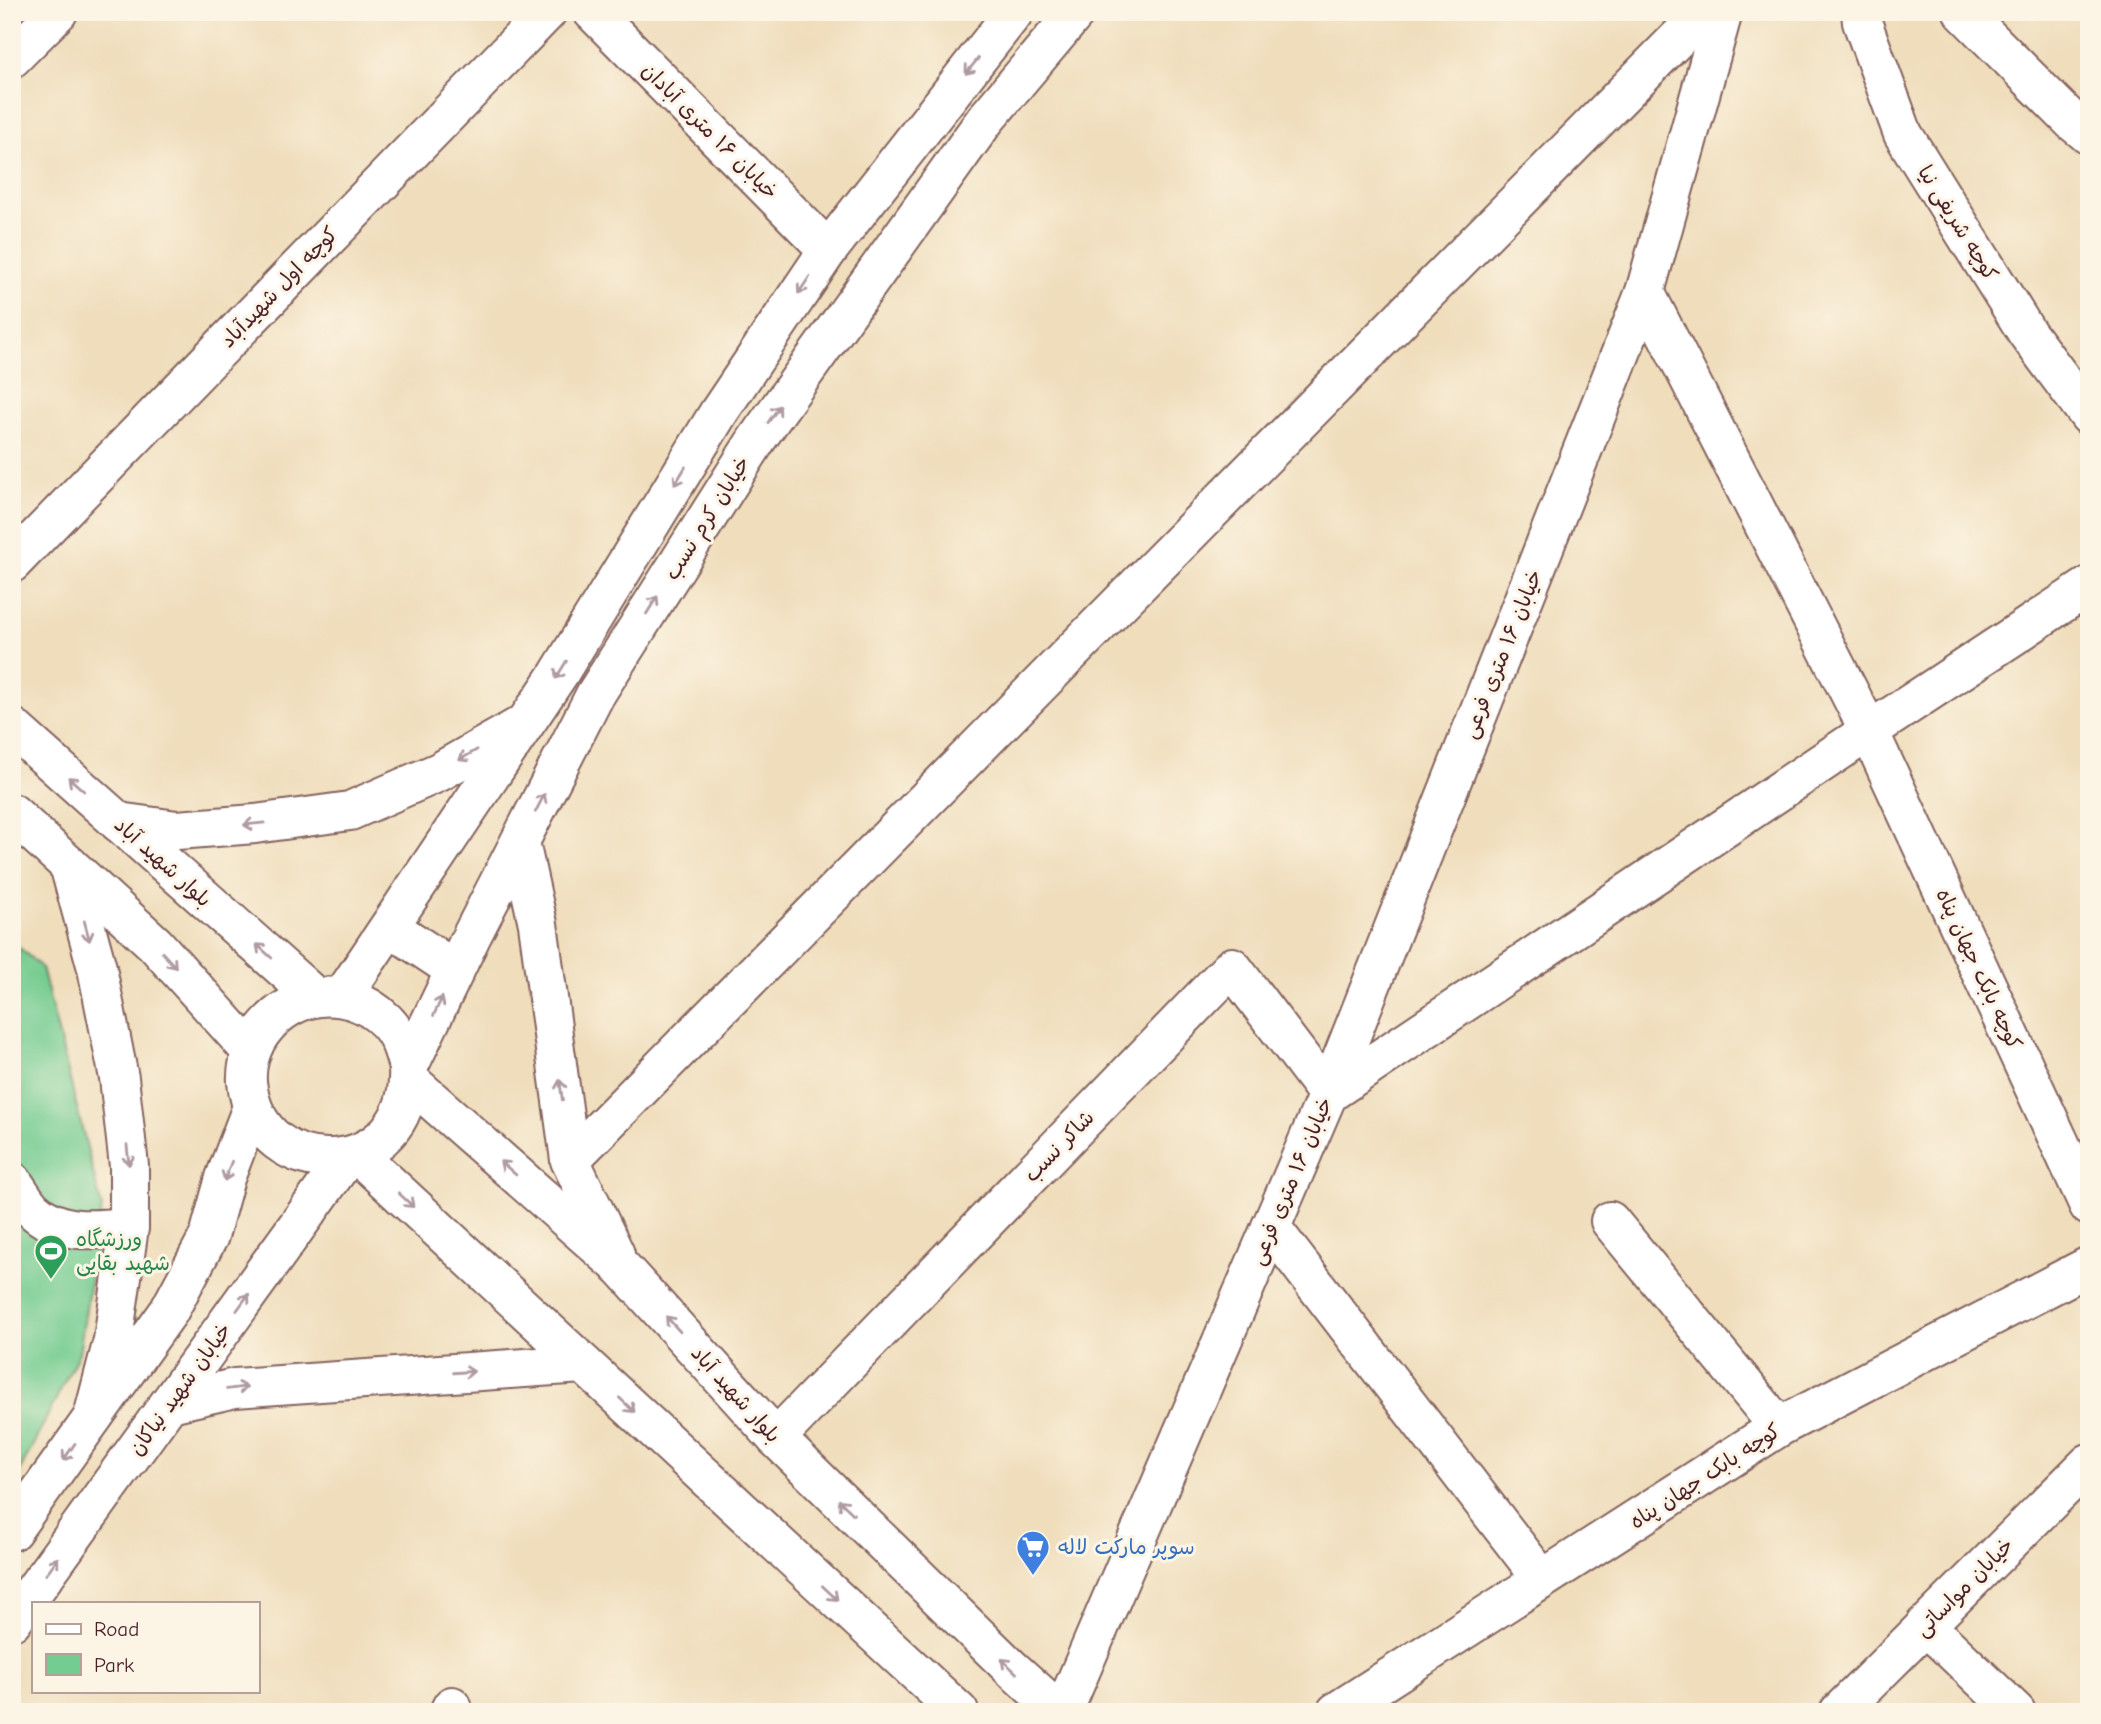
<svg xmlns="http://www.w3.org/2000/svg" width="2101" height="1724" font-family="'Comic Neue','Playpen Sans Arabic',sans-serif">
<rect width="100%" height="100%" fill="#fcf5e5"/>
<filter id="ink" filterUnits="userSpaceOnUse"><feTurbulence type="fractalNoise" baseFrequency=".0143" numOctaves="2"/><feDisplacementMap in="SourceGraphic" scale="14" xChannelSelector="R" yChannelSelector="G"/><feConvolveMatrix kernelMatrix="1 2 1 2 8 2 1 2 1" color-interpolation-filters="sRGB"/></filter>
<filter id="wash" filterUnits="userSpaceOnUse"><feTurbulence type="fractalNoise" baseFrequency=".00686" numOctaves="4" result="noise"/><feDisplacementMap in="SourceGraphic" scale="28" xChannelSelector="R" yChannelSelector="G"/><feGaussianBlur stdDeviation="1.57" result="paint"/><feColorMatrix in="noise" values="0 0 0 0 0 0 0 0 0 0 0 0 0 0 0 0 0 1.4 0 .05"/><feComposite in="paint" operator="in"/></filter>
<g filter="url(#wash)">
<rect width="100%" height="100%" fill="#efddbb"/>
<path fill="#74cc91" stroke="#5f765e" stroke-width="2" d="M12 941 42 968 102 1208 79 1353 12 1487Z"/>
</g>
<g filter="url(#ink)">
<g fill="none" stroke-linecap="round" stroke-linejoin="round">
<defs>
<g id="minor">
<path d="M593 12 828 250"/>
<path d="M1861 12 1862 22 1903 134 2027 333 2089 416"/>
<path d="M1963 12 2072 121 2089 135"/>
<path d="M12 58 58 12"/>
<path d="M1645 292 1723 12"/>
<path d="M12 563 547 12"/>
<path d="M570 1160 1704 12"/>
<path d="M12 1181C19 1190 25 1201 32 1209 59 1235 95 1230 129 1227"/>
<path d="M1610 1221 1779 1427"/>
<path d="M1271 1227 1542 1579"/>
<path d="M776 1438 1232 967 1328 1094 1869 731 2089 1206"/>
<path d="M1925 1625 2016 1712"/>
<path d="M449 1712 452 1706"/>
<path d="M1063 1712 1328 1094 1645 292 1869 731 2089 586"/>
<path d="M1336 1712 1779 1427 2089 1266"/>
<path d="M1839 1712 2089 1463"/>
</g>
<g id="major">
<path d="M12 727 315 997"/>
<path d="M12 813 155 944 251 1051"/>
<path d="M118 822 177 830 255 824 350 811 439 772 520 726"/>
<path d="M520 842 538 924 570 1160 615 1254"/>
<path d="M69 865 97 968 119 1078 129 1166V1227L113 1340 93 1417"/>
<path d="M390 927 455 970"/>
<path d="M342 997 558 675 719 412 828 250 1014 12"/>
<path d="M408 1068C404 1051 399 1034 386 1021 345 980 283 993 256 1041 250 1053 246 1069 247 1082 258 1190 414 1181 408 1068L472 935 595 695 757 439 985 120 1076 12"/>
<path d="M409 1080 622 1268 776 1438 1010 1667 1060 1712"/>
<path d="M357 1154 959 1712"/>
<path d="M170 1403 235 1388 583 1364"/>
<path d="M12 1531 169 1311 209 1236 225 1178 252 1107"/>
<path d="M12 1621 347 1157"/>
</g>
</defs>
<use href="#minor" stroke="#84625d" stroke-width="42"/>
<use href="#major" stroke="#84625d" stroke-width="42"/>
<use href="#minor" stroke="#fff" stroke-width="38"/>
<use href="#major" stroke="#fff" stroke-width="38"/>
</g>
<defs><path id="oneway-shaft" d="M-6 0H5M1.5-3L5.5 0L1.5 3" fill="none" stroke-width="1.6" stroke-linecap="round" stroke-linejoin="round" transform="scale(1.75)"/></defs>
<g stroke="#ae9aa0">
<use href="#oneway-shaft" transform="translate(972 66) rotate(129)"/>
<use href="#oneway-shaft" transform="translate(804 285) rotate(124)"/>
<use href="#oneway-shaft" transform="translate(774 414) rotate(-55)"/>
<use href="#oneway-shaft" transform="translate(680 476) rotate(121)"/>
<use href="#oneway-shaft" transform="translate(652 605) rotate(-58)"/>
<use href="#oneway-shaft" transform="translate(561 670) rotate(122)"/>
<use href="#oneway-shaft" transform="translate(468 755) rotate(150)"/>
<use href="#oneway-shaft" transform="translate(76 784) rotate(-138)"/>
<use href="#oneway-shaft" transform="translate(540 803) rotate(-63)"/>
<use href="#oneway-shaft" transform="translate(254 824) rotate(174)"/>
<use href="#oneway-shaft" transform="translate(87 931) rotate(75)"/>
<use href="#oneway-shaft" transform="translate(264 951) rotate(-138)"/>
<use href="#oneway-shaft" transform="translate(169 960) rotate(48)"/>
<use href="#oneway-shaft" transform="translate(438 1006) rotate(-65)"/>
<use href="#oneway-shaft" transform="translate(561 1090) rotate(-98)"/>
<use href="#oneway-shaft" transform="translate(128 1155) rotate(84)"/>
<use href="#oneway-shaft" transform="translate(508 1168) rotate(-139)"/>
<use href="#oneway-shaft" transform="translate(228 1171) rotate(110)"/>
<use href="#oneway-shaft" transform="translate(406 1200) rotate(43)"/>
<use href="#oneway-shaft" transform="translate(243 1302) rotate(-54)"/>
<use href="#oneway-shaft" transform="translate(673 1324) rotate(-132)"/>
<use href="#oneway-shaft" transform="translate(464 1372) rotate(-4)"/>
<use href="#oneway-shaft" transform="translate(237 1388) rotate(-8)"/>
<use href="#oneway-shaft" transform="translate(627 1405) rotate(43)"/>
<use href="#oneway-shaft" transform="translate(69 1452) rotate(125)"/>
<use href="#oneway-shaft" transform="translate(846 1507) rotate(-136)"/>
<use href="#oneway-shaft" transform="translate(52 1566) rotate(-54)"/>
<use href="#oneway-shaft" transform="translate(830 1593) rotate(43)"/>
<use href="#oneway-shaft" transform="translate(1009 1666) rotate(-137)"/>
</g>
</g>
<defs>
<symbol id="stadium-pin" viewBox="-11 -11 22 30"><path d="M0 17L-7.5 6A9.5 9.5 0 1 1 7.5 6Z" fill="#2e9e5b" stroke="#fcf5e5"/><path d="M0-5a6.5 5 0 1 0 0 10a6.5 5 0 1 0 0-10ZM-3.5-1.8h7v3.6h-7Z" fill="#fff"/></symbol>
<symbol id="supermarket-pin" viewBox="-11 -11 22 30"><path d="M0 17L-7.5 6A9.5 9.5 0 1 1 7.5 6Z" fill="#3f7fe0" stroke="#fcf5e5"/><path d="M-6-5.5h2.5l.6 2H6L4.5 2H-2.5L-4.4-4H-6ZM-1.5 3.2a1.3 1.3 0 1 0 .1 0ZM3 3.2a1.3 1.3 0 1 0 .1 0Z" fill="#fff"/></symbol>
</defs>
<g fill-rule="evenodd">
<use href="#stadium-pin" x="32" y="1232" width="38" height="52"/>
<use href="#supermarket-pin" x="1014" y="1528" width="38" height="52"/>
</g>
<g text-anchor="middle" stroke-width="6" stroke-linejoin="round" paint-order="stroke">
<g font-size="21" fill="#4a1f2b" stroke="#fcf5e5">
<text transform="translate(710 131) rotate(45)" y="7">خیابان ۱۶ متری آبادان</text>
<text transform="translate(1958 223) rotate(58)" y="7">کوچه شریفی نیا</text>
<text transform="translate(279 287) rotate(-46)" y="7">کوچه اول شهیدآباد</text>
<text transform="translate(707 518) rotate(-58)" y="7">خیابان کرم نسب</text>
<text transform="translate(1502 654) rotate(-68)" y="7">خیابان ۱۶ متری فرعی</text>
<text transform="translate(163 862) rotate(42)" y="7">بلوار شهید آباد</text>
<text transform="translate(1979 969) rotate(65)" y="7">کوچه بابک جهان پناه</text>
<text transform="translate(1059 1146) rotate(-46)" y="7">شاکر نسب</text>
<text transform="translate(1291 1181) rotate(-67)" y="7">خیابان ۱۶ متری فرعی</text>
<text transform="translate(180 1389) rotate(-54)" y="7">خیابان شهید نیاکان</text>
<text transform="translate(736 1394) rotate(48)" y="7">بلوار شهید آباد</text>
<text transform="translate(1705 1476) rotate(-33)" y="7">کوچه بابک جهان پناه</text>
<text transform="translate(1964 1587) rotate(-45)" y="7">خیابان مواساتی</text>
</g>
<g font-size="21" fill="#27864d" stroke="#fcf5e5" text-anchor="start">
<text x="76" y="1246">ورزشگاه<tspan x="76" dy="24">شهید بقایی</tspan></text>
</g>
<g font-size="21" fill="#366cbe" stroke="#fcf5e5" text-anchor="start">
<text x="1058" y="1554">سوپر مارکت لاله</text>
</g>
</g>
<rect width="2101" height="1724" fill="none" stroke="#fcf5e5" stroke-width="42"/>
<rect x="32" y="1602" width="228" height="91" fill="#fcf5e5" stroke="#b59f9b" stroke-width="2"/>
<rect x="46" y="1624" width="35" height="10" fill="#ffffff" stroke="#b59f9b" stroke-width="2"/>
<text x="94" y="1636" font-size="21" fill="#4a1f2b">Road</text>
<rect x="46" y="1654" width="35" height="21" fill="#74cc91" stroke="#b59f9b" stroke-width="2"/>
<text x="94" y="1672" font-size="21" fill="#4a1f2b">Park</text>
</svg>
